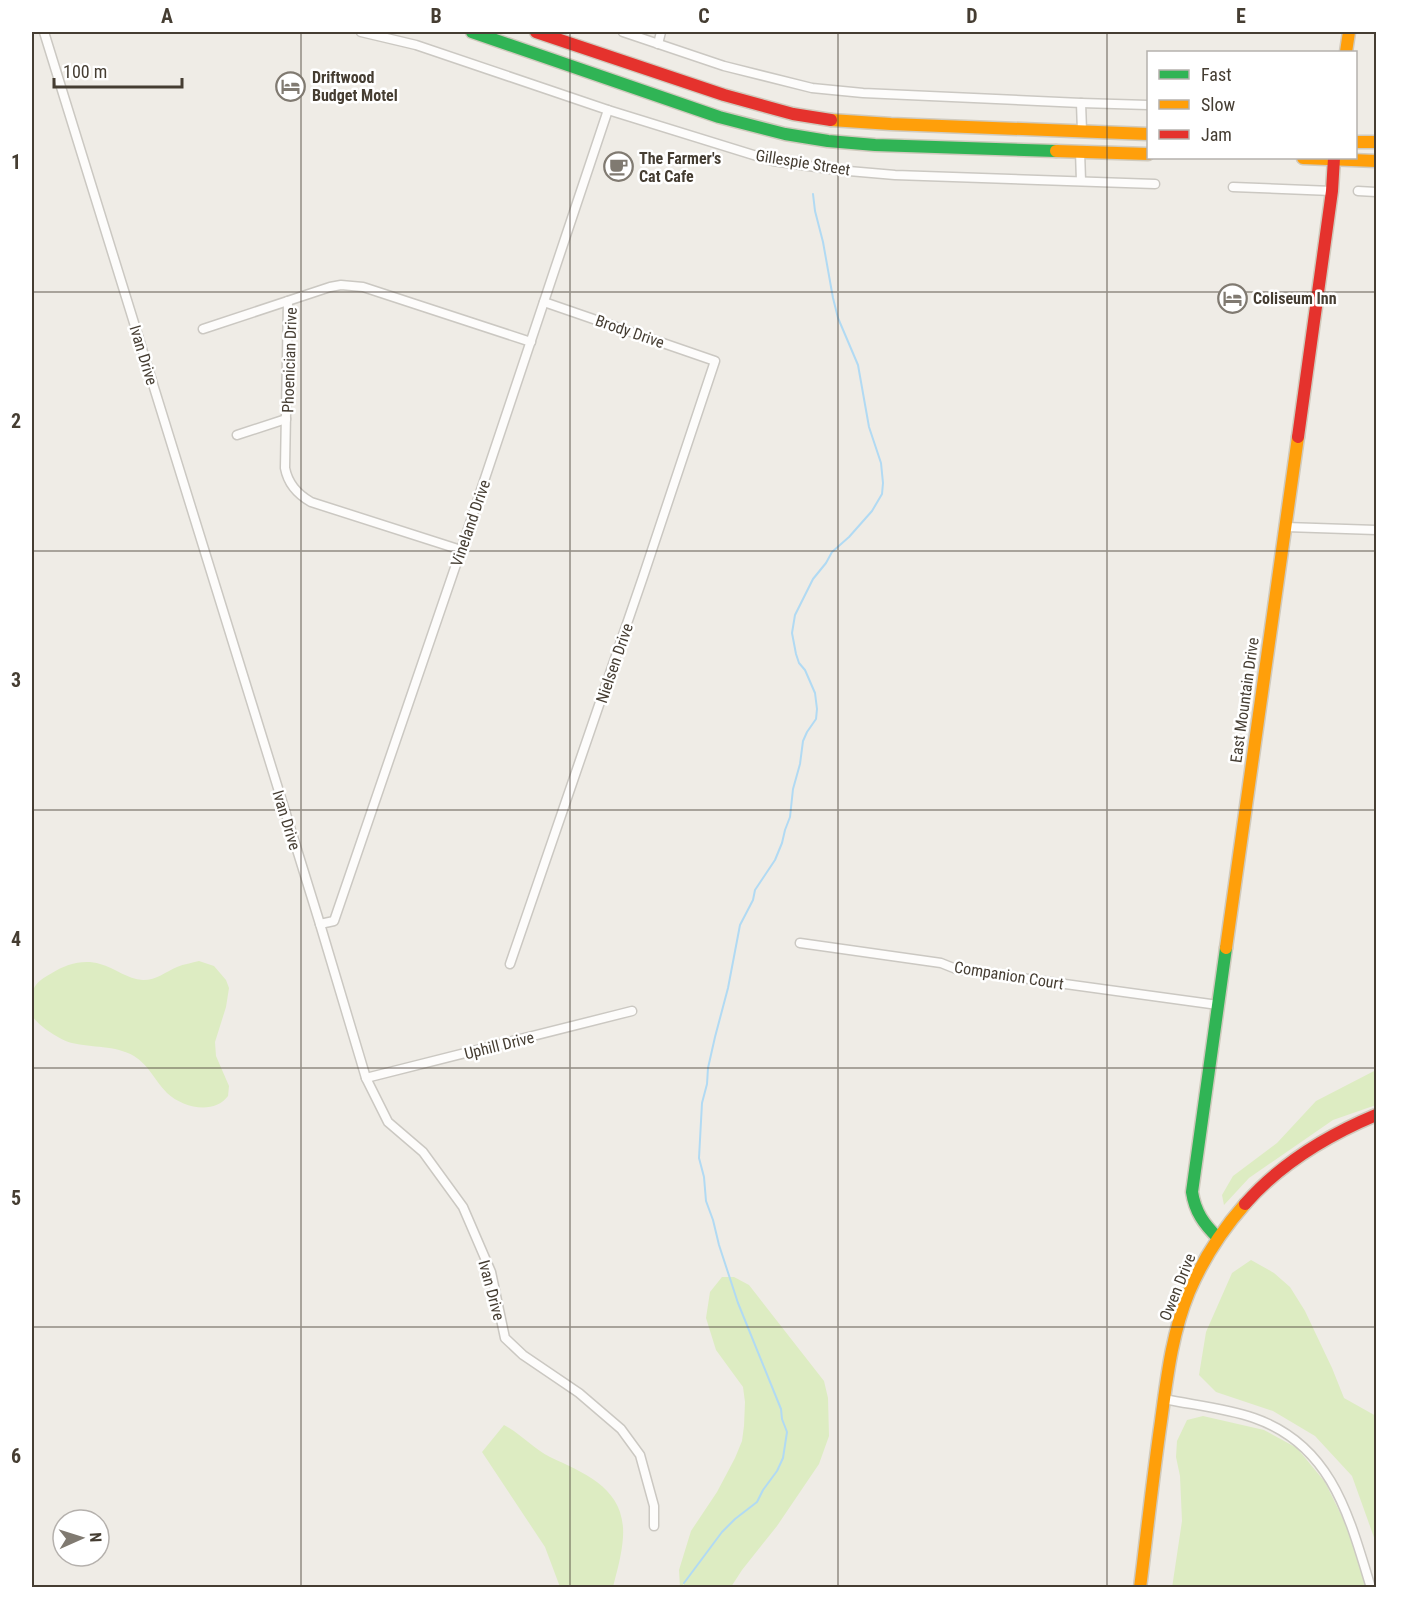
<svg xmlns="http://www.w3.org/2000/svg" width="1408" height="1619" font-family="'Roboto Condensed',sans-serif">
<rect width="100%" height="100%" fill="#efece6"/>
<g fill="#ddecc2">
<path d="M199 961 214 966 226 980 229 988 226 1007 215 1042 216 1056 229 1086 228 1096C214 1115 183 1108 167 1093 155 1081 149 1065 134 1056 115 1045 92 1048 72 1043 62 1041 34 1024 32 1014 31 1009 32 997 33 991 36 981 44 978 52 973 66 964 84 959 100 964 115 968 127 979 143 980 157 980 165 972 177 967 184 964 192 963 199 961Z"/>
<path d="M1376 1070V1105L1333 1120 1249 1178 1224 1205 1222 1195 1233 1176 1277 1143 1316 1101Z"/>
<path d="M1251 1260 1274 1273 1290 1287 1305 1311 1332 1368 1344 1398 1376 1416V1543L1352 1476 1315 1436 1273 1411 1216 1392 1199 1375 1206 1332 1232 1273Z"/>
<path d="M722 1277H734L749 1285 824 1381 828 1398 829 1436 819 1464 777 1526 742 1570 731 1587H684V1584L680 1587 679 1570 691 1531 717 1492 735 1458 742 1441 744 1426 745 1402 743 1387 716 1350 706 1318 710 1292Z"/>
<path d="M1203 1416 1264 1430 1297 1448 1325 1482 1350 1533 1367 1588H1172L1182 1521 1180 1476 1176 1457 1177 1441 1187 1420Z"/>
<path d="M504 1425C521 1434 534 1449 550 1457 586 1474 626 1489 623 1537 622 1554 617 1571 613 1587H560L545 1547 482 1452Z"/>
</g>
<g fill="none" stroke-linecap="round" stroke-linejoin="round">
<path stroke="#b1daf3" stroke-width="2" d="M684 1583 722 1532 735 1519 757 1502 763 1490 777 1471 783 1458 787 1432 782 1419 781 1409 738 1303 719 1245 713 1220 706 1201 704 1177 699 1158 702 1103 707 1084 708 1068 715 1037 728 988 740 925 753 900 755 890 775 860 782 843 785 830 790 817 793 789 800 764 803 741 807 732 816 719 817 709 815 693 805 670 799 663 796 654 792 633 795 615 813 579 826 563 832 552 849 537 872 511 882 494 883 483 881 463 869 427 858 365 838 318 833 298 823 242 815 211 813 194"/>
<defs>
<g id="street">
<path d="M44 32 320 924 366 1078 388 1122 423 1152 463 1207 491 1272 505 1338 523 1355 579 1393 621 1429 640 1455 654 1506V1526"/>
<path d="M361 32 416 45 608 110 773 161 837 170 895 175 1155 184"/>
<path d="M623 32 724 66 812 88 863 93 1081 103 1148 105"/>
<path d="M658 44 661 32"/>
<path d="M1081 103 1082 131"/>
<path d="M1080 151 1081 181"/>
<path d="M1233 187 1332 191"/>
<path d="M1358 191 1376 192"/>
<path d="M288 301 285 468C288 484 297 494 311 502L461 550"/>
<path d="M203 329 330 287 341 285 363 287 531 342"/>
<path d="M237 435 286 419"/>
<path d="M1286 527 1376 530"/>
<path d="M320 924 334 921 461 550 608 110"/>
<path d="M800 943 941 963 956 969 1218 1005"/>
<path d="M510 964 643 577 715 361 544 302"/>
<path d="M366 1078 632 1011"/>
<path d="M1164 1399C1193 1405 1225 1408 1254 1418 1332 1445 1349 1516 1371 1588"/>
</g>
<g id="fast">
<path d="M472 32 719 117 785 134 828 141 875 145 1056 151"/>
<path d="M1218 1238C1204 1224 1195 1212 1192 1192L1226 948"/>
</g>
<g id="slow">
<path d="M1346 52 1349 32"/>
<path d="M831 120 891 124 1148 134"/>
<path d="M1356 142H1376"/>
<path d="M1056 151 1148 154"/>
<path d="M1303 158 1376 161"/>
<path d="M1226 948 1298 437"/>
<path d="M1140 1588C1147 1532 1153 1476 1161 1421 1167 1377 1172 1333 1189 1292 1203 1259 1222 1230 1245 1204"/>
</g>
<g id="jam">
<path d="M536 32 724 95 793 114 831 120"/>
<path d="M1298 437 1332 191 1334 158"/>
<path d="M1245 1204C1281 1163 1326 1136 1376 1115"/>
</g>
</defs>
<use href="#street" stroke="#cbc8c2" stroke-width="11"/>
<use href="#fast" stroke="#d0cabd" stroke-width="15"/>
<use href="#slow" stroke="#d0cabd" stroke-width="15"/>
<use href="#jam" stroke="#d0cabd" stroke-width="15"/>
<use href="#street" stroke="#fdfcfb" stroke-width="8"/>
<use href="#fast" stroke="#30b455" stroke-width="12"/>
<use href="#slow" stroke="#ff9f0a" stroke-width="12"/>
<use href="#jam" stroke="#e5322d" stroke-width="12"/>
</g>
<path fill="none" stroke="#453d32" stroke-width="1.5" stroke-opacity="0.55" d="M301 32V1588M570 32V1588M838 32V1588M1107 32V1588M32 292H1376M32 551H1376M32 810H1376M32 1068H1376M32 1327H1376"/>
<defs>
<symbol id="hotel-ring" viewBox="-11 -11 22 22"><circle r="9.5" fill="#fff" stroke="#807a71" stroke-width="1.5"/><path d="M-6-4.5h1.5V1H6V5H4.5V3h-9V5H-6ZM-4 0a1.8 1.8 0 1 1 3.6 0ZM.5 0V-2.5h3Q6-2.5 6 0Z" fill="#807a71"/></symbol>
<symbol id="cafe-ring" viewBox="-11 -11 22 22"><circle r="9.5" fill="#fff" stroke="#807a71" stroke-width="1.5"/><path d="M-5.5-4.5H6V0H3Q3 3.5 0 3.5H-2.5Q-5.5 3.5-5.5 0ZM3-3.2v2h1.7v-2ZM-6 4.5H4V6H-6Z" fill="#807a71"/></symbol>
</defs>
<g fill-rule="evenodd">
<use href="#hotel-ring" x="274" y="70" width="33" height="33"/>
<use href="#cafe-ring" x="602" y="150" width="33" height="33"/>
<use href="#hotel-ring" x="1216" y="282" width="33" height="33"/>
</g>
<g text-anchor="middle" stroke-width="5" stroke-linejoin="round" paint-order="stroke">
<g font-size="16" font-weight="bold" fill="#453d32" stroke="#fff" text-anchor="start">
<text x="312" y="83">Driftwood<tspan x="312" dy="18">Budget Motel</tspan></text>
<text x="639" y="164">The Farmer's<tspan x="639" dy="18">Cat Cafe</tspan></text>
<text x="1253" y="304">Coliseum Inn</text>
</g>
<g font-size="16" fill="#453d32" stroke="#fff">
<text transform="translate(803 162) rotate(9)" y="6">Gillespie Street</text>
<text transform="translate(630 331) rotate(19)" y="6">Brody Drive</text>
<text transform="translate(144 355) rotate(73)" y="6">Ivan Drive</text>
<text transform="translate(289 360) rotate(-88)" y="6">Phoenician Drive</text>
<text transform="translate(470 523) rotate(-71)" y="6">Vineland Drive</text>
<text transform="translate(614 663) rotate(-71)" y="6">Nielsen Drive</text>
<text transform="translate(1244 700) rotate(-82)" y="6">East Mountain Drive</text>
<text transform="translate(287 820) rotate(73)" y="6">Ivan Drive</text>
<text transform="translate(1009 975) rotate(9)" y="6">Companion Court</text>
<text transform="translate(499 1045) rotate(-14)" y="6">Uphill Drive</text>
<text transform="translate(1177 1287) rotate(-68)" y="6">Owen Drive</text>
<text transform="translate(492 1290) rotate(75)" y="6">Ivan Drive</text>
</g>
</g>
<rect width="1408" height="1619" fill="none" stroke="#ffffff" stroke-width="66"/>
<rect x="1147" y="51" width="210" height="108" fill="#ffffff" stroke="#b5b1ad" stroke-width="1.5"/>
<rect x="1159" y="70" width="30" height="9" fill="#30b455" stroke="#b5b1ad" stroke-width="1.5"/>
<text x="1201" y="81" font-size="18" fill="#453d32">Fast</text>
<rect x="1159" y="100" width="30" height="9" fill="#ff9f0a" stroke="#b5b1ad" stroke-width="1.5"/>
<text x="1201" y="111" font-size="18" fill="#453d32">Slow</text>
<rect x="1159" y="130" width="30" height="9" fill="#e5322d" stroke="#b5b1ad" stroke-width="1.5"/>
<text x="1201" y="141" font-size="18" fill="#453d32">Jam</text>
<g transform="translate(81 1538) rotate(87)"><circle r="28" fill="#ffffff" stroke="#b5b1ad" stroke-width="1.5"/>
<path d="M0-4.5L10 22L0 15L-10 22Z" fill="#807a71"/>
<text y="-9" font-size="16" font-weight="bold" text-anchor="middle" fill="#453d32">N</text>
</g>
<path d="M54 78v9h128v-9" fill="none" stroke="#453d32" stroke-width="3"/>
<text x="63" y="78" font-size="18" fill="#453d32" stroke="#ffffff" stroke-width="4.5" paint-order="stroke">100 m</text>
<rect x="33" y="33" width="1342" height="1553" fill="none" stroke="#453d32" stroke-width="2"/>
<g font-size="20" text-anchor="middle" font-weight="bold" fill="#453d32">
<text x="167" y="23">A</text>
<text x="436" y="23">B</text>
<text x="704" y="23">C</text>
<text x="972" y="23">D</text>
<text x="1241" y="23">E</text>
<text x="16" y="169">1</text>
<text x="16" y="428">2</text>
<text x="16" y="687">3</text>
<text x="16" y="946">4</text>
<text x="16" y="1205">5</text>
<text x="16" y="1463">6</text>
</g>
</svg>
